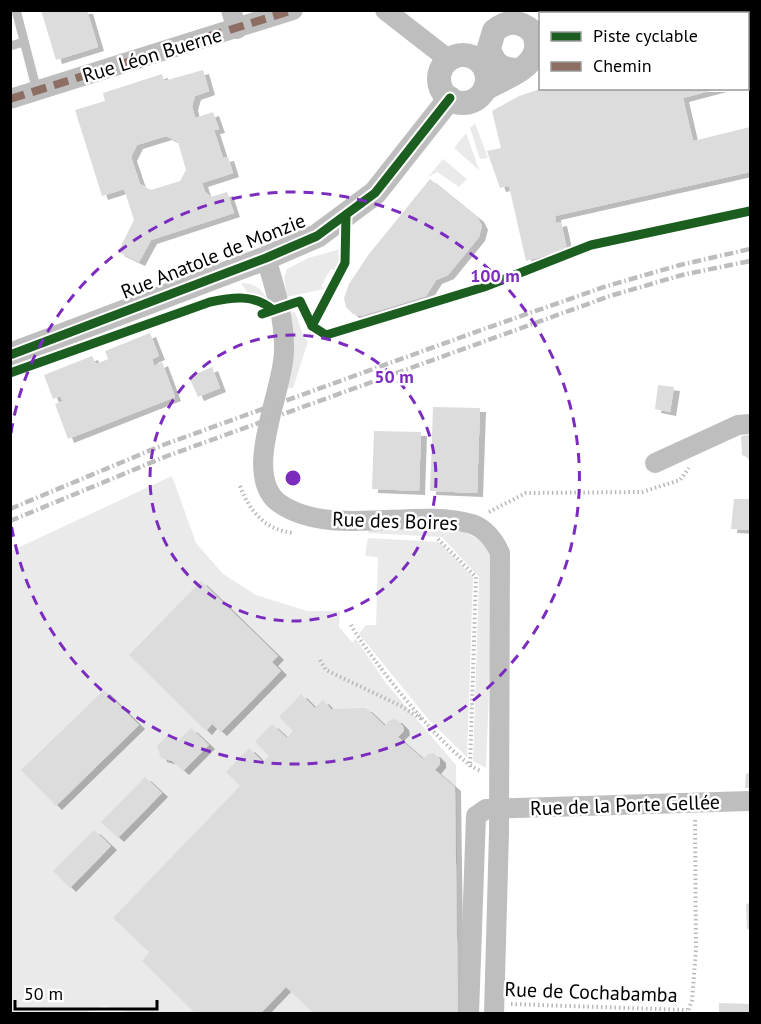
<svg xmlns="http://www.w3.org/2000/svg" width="761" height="1024" font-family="'PT Sans',sans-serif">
<defs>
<filter id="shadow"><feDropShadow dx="6" dy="4" stdDeviation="0" flood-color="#0004"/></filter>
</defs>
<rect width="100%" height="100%" fill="#fff"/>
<g fill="#eaeaea">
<path d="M475 123 488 158 480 159 470 128Z"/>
<path d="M466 133 479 170 454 148Z"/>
<path d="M443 159 467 179 459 187 437 172 428 177Z"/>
<path d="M341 249V264L337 271 331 269 321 286 324 289 287 297 284 277 287 269 308 258Z"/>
<path d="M241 283C254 283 263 289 268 302L249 295Z"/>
<path d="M295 312 304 338 308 341 293 388H288L294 351 290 313Z"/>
<path d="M172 476 196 543 223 574 256 595 307 611H340L339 627 352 642 356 639 386 683 456 765 458 1013 135 1014 104 1006 83 1013H11V551Z"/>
<path d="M369 529 462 531C481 539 487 546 494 564L486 768 473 761 479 577 442 537 368 533Z"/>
<path d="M368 538 439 542 473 577 467 757 429 720 359 634 366 625H376L378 557 365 556Z"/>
</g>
<g fill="#dcdcdc" fill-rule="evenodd" filter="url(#shadow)">
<path d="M41 10H87L98 47 56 60Z"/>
<path d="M590 10H629V11L590 14Z"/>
<path d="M203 70 209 91 195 96 192 106 195 118 213 112 219 129 214 130 223 158 228 157 233 173 202 183 205 192 211 197 227 192 234 213 151 240 139 262 118 252 134 220 124 189 102 196 75 110 105 101 103 93 162 74 164 81ZM166 136 178 142 186 170 180 181 151 190 140 184 131 157 137 145Z"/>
<path d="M543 88H721L683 98 693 141 750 127V172L555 216 556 223 561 222 567 249 526 261 509 186 500 188 487 151 501 148 492 111 519 96Z"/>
<path d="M430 179 478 218 482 226 479 237 448 275 436 280 426 296 361 316 353 314 346 307 344 298 349 284 369 254Z"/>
<path d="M150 333 159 356 152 359 154 366 162 362 175 397 68 439 55 404 63 401 60 396 53 399 44 375 92 356 96 364 108 359 105 351Z"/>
<path d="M212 367 220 388 198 397 189 377Z"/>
<path d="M658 385 674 387 670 412 655 409Z"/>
<path d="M433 407 480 408 477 493 430 491Z"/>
<path d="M374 431 421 432 419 491 372 489Z"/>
<path d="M750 435V459L742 455 741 436Z"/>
<path d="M734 499H750V530L731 529Z"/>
<path d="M201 581 278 656 272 662 281 671 221 732 212 724 206 731 129 655Z"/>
<path d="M104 690 139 725 56 806 21 770Z"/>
<path d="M301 694 315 708 323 700 331 709 366 708 385 726 390 720 396 719 403 726 404 731 398 737 423 759 428 754 434 753 440 759V764L435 770 455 787 458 1014H314L286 987 260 1014H196L142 961 149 952 113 918 240 786 226 772 249 748 263 762 269 756 255 742 272 724 287 738 293 731 279 717Z"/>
<path d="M191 728 209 745 183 771 172 761 161 758 157 746 167 736 179 740Z"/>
<path d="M746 773 750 774V788H745Z"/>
<path d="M145 777 162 793 118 838 101 822Z"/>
<path d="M94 830 111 846 70 888 53 871Z"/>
<path d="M750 903V929H747L746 904Z"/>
<path d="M719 1003 750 1004V1014H719Z"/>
</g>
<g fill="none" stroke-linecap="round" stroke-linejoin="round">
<g stroke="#b8b8b8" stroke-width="4" stroke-dasharray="1.5 3" stroke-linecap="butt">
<path d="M240 486C250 512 265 530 294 533"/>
<path d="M489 512 526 493 642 492 680 480 689 468"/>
<path d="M438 539 476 577 470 767"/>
<path d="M351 625C368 656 450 760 481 771"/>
<path d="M320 660 326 670 401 706 423 720"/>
<path d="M511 1004 687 1010"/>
<path d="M687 1014 692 1000 696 950 695 819"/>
</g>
<g stroke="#bebebe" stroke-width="9">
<path d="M16 10 37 91"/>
<path d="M748 21 750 34"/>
<path d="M10 46 24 42"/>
</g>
<g stroke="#bebebe" stroke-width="20">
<path d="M231 10 237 29"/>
<path d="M385 10 448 59"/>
<path d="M748 16H750"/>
<path d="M10 99 293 10"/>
<path d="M266 258C275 288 285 320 284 352 283 392 241 475 279 503 330 539 416 507 472 524 486 529 494 540 500 553L499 832 494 1014"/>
<path d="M655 463 738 425 750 424"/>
<path d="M469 1014 476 816 486 809 750 801"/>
</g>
<g stroke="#bebebe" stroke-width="24">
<circle cx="463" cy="79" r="24"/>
<path d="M485 89C507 76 548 65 533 32 520 20 507 20 494 31L489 48C493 63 501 70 516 70"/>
<path d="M10 355 266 258 317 236 375 193 450 98"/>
</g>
<g stroke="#bdbdbd" stroke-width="4.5" stroke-dasharray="9 3 1.5 3" stroke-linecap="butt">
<path d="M10 509 163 445 484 329 607 286 680 265 750 249"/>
<path d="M10 521 167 456 610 296 682 275 750 261"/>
</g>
<path stroke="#8d6e63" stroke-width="8" stroke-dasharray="15 8" stroke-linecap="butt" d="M10 99 293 10"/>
<defs>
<g id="cycleway">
<path d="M262 314 300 301 312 326 326 335 484 287 591 245 750 211"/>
<path d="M312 326 345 263 346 215"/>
<path d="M10 355 266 258 317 236 375 193 450 98"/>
<path d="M10 373 210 302C233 297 254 294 273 310"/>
</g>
</defs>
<use href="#cycleway" stroke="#fff" stroke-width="13"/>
<use href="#cycleway" stroke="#1b5e20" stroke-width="9"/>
</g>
<g fill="none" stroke="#7b2cbf" stroke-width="3" stroke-dasharray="10 8">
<circle cx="293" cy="478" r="143"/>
<path d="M11 433A286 286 0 1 1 11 523"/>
</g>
<g text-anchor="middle" stroke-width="5" stroke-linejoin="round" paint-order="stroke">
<g font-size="20" fill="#000" stroke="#fff">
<text transform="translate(152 55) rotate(-17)" y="7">Rue Léon Buerne</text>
<text transform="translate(213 256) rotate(-22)" y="7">Rue Anatole de Monzie</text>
<text transform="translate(395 521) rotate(2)" y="7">Rue des Boires</text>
<text transform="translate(625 805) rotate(-2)" y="7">Rue de la Porte Gellée</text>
<text transform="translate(591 992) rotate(2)" y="7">Rue de Cochabamba</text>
</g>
</g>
<circle cx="293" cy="478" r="9" fill="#7b2cbf" stroke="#fff" stroke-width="3"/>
<g font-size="18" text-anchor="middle" font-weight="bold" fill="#7b2cbf" stroke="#fff" stroke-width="5" stroke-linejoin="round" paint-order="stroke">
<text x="495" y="282">100 m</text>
<text x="394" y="383">50 m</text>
</g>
<rect width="761" height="1024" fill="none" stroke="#000000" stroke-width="24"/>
<rect x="539" y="12" width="210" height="78" fill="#ffffff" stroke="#999999" stroke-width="1.5"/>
<rect x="551" y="32" width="30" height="9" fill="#1b5e20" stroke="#999999" stroke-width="1.5"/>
<text x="593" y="42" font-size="18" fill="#000000">Piste cyclable</text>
<rect x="551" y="62" width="30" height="9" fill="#8d6e63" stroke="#999999" stroke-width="1.5"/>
<text x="593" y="72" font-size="18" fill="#000000">Chemin</text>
<path d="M15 1000v9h142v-9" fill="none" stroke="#000000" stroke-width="3"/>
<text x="24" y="1000" font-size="18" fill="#000000" stroke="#ffffff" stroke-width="4.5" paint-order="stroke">50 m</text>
</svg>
